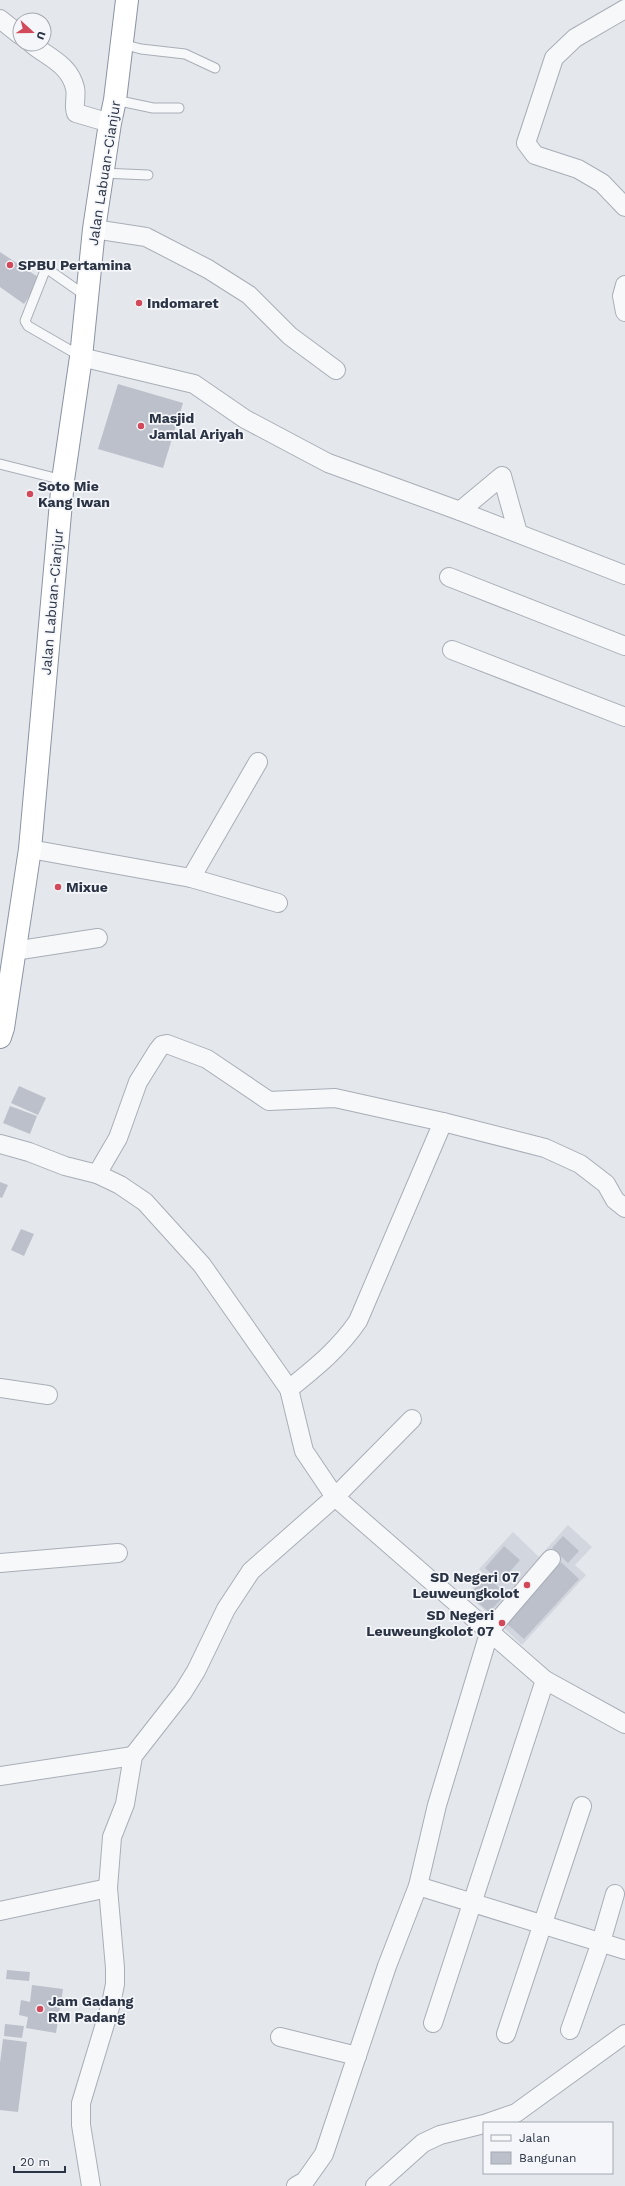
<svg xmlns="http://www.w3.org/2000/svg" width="625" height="2186" font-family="'Work Sans',sans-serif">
<rect width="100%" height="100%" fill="#e4e7ec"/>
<path fill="#d2d6de" d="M568 1525 592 1547 575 1565 586 1575 522 1645 467 1594 485 1575 479 1569 513 1532 539 1557Z"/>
<g fill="#bbc0ca">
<path d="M0 252 41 279 24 304 0 287Z"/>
<path d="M118 384 183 403 163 468 98 449Z"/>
<path d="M19 1086 46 1098 38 1115 11 1103Z"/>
<path d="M10 1106 37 1116 30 1134 3 1123Z"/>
<path d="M0 1182 8 1185 2 1198 0 1197Z"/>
<path d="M21 1229 34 1234 24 1256 11 1250Z"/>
<path d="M563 1536 579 1551 568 1563 552 1548Z"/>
<path d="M504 1546 520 1560 501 1582 485 1568Z"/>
<path d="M561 1562 579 1579 524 1639 506 1623Z"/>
<path d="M486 1576 506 1594 489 1612 469 1595Z"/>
<path d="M7 1970 30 1972 29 1981 6 1979Z"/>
<path d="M32 1985 63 1989 56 2033 26 2028 28 2017 19 2015 21 2000 30 2002Z"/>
<path d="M5 2024 24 2026 22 2038 4 2036Z"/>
<path d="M3 2039 27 2042 18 2112 0 2110V2063Z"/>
</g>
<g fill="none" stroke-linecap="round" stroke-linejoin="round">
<defs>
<g id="service">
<path d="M122 44 141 49 185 54 215 68"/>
<path d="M115 100 153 108H179"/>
<path d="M102 173 148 175"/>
<path d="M80 356 28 326 25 321 46 268 86 296"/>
<path d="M0 464 63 480"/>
</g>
<g id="minor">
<path d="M625 9 575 38 554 58 526 143 535 155 578 169 602 183 625 207"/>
<path d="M0 19 20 35"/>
<path d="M32 44C49 58 69 64 75 88 77 96 73 106 76 113L110 123"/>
<path d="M94 229 146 237 208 269 249 295 290 336 336 370"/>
<path d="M625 285 622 296 625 312"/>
<path d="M81 357 194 384 245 419 328 463 460 511 625 575"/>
<path d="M460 511 502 476 518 533"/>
<path d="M449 577 625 646"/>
<path d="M452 650 625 717"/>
<path d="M30 849 191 878 278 903"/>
<path d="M191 878 258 762"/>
<path d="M14 951 98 938"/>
<path d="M0 1144 29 1152 65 1166 97 1174 120 1185 145 1202 202 1265 289 1389 304 1451 335 1497 545 1680 625 1724"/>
<path d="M97 1174 118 1138 138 1082 158 1050 162 1045 167 1044 207 1059 269 1101 335 1098 443 1122 545 1148 580 1164 606 1184 615 1200 625 1208"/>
<path d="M0 1388 48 1395"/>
<path d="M289 1389C315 1368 339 1349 358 1321L443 1122"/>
<path d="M0 1563 118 1553"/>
<path d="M0 1776 133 1756"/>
<path d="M418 1886 625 1950"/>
<path d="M0 1911 108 1888"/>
<path d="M433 2023 545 1680"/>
<path d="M570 2030 601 1942 615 1894"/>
<path d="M506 2034 582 1806"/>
<path d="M280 2037 357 2056"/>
<path d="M487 2123 516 2113 625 2034"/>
<path d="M91 2186 81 2125V2103L111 2004 115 1984V1968L108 1888 112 1837 125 1804 133 1756 183 1692 196 1671 226 1609 251 1571 335 1497 412 1419"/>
<path d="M296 2186 305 2181 324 2154 387 1966 418 1886 437 1805 490 1630 551 1559"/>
<path d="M375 2186 423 2143 440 2135 484 2124"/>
</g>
<path id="trunk" d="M0 1037 3 1028 30 849 63 480 81 357 94 229 110 123 115 100 127 0"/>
</defs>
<use href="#service" stroke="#a9aeb7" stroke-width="11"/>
<use href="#minor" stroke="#a9aeb7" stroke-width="20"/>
<use href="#trunk" stroke="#8b94a3" stroke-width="24"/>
<use href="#service" stroke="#f7f8fa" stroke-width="9"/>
<use href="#minor" stroke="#f7f8fa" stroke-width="18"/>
<use href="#trunk" stroke="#fff" stroke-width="22"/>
</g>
<g fill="#d1495b" stroke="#f4f6f9" stroke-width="1.5">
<circle cx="10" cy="265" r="4"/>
<circle cx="139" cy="303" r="4"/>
<circle cx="141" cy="426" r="4"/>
<circle cx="30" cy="494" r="4"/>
<circle cx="58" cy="887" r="4"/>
<circle cx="527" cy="1585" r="4"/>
<circle cx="502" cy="1623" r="4"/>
<circle cx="40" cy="2009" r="4"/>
</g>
<g text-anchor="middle" stroke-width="3.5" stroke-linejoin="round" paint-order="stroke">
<g font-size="14" fill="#2b3445" stroke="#f4f6f9">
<text transform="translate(104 173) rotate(-81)" y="5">Jalan Labuan-Cianjur</text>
<text transform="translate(52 602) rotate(-85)" y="5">Jalan Labuan-Cianjur</text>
</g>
<g font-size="14" font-weight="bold" fill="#2b3445" stroke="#f4f6f9" text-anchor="start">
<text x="18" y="270">SPBU Pertamina</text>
<text x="147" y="308">Indomaret</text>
<text x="149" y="423">Masjid<tspan x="149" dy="16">Jamlal Ariyah</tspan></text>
<text x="38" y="491">Soto Mie<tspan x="38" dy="16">Kang Iwan</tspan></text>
<text x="66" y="892">Mixue</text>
<text x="519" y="1582" text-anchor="end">SD Negeri 07<tspan x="519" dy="16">Leuweungkolot</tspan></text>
<text x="494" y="1620" text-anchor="end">SD Negeri<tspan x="494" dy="16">Leuweungkolot 07</tspan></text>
<text x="48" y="2006">Jam Gadang<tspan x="48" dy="16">RM Padang</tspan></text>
</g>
</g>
<rect x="483" y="2122" width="130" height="52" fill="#f4f6f9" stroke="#a4a8b1"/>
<rect x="491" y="2135" width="20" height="6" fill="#f7f8fa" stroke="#a4a8b1"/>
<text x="519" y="2142" font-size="12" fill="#2b3445">Jalan</text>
<rect x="491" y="2152" width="20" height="12" fill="#bbc0ca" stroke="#a4a8b1"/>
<text x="519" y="2162" font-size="12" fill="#2b3445">Bangunan</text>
<g transform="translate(32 32) rotate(111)"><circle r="19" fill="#f4f6f9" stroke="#a4a8b1"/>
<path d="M0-3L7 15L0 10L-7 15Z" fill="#d1495b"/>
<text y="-6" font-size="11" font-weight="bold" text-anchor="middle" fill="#2b3445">U</text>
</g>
<path d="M14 2166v6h51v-6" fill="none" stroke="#2b3445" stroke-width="2"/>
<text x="20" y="2166" font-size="12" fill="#2b3445" stroke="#f4f6f9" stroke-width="3" paint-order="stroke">20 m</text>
</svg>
